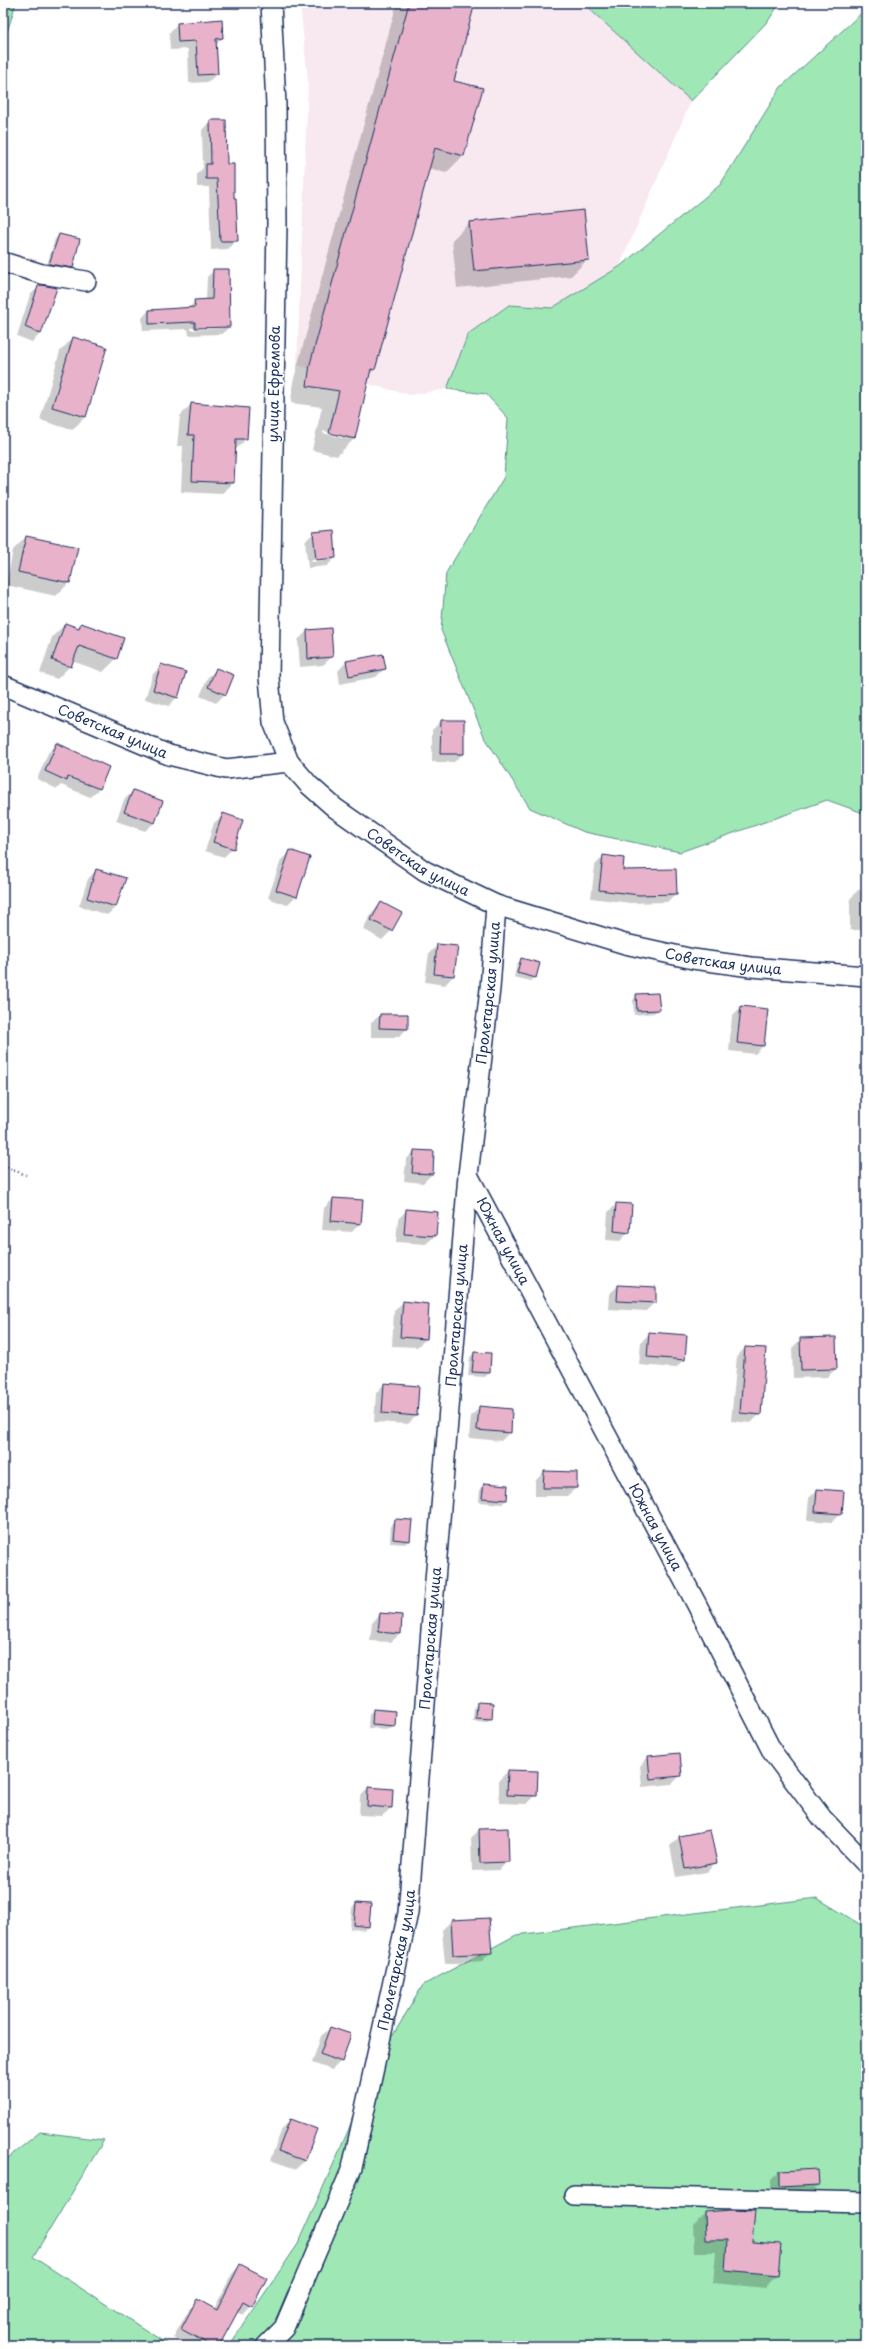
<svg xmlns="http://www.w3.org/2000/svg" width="869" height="2349" font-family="'Playpen Sans',sans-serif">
<rect width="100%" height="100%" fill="#fff"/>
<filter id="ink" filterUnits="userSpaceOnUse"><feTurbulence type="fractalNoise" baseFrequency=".025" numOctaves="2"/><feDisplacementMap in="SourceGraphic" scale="8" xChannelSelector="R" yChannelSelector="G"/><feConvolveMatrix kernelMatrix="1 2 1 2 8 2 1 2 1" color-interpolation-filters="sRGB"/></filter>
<g filter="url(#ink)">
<path fill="#f8e8ef" d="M300 3H587V6L691 101 619 267 552 308 509 305 468 334 447 389 410 395 297 365 308 82Z"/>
<g fill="#9fe8b6" stroke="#5d8c8a">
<path d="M3 3H16L3 45Z"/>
<path d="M587 3H780L768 21 691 101 586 6Z"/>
<path d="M866 9V814L827 800 680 852 584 832 530 808 484 736 441 630 446 573 504 477 508 418 486 394 447 389 468 334 509 305 552 308 619 267 720 185 781 87Z"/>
<path d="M817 1898 866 1928V2346H229L298 2244 383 2052 423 1985 516 1935Z"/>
<path d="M40 2132 104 2140 33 2257 170 2346H3V2162Z"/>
</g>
<g fill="#0003" fill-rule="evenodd">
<path d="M397 3H474L453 81 463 156 446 173 429 168 374 370 369 374 354 439 337 456 312 450 322 407 291 403 293 382ZM324 431 343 436V438L323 433Z"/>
<path d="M177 24 222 38 216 45 217 74 208 82 189 83 188 49 170 50 169 33Z"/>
<path d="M210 121 226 165 233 199 237 240 228 249 211 250 209 187H197V174L203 168 202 130Z"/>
<path d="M469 223 588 259 571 276 457 288 452 240Z"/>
<path d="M59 235 72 267 68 271 46 268 55 239Z"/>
<path d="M214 270 229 327 222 334 189 335 188 329 143 331 142 318 149 310 188 309 195 301 206 300 207 277ZM223 326V328L190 330V328Z"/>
<path d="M39 287 56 288 40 334 32 342 17 336 30 295Z"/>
<path d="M73 338 85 417 72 430 40 420 60 351Z"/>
<path d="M191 404 248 409 246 439 235 450 233 483 222 494 181 492 183 446H177L180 416Z"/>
<path d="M314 533 335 558 327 566 308 568 305 541ZM327 558V560L311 562V560Z"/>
<path d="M26 537 69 583 56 596 6 585 13 550Z"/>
<path d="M65 624 77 629 81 624 116 659 103 672 72 661 70 666 57 679 40 673 52 637Z"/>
<path d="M330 629 332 657 323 665 300 667 298 640 307 631Z"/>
<path d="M346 662 385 668 376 677 340 684 338 671Z"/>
<path d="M162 665 177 697 169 706 145 699 153 674Z"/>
<path d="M217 669 225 694 216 703 200 696 208 677Z"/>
<path d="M441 721 463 754 454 762H432V730Z"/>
<path d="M57 744 107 768 99 789 90 797 61 785 57 789 37 779 48 753Z"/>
<path d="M3 754 8 756 3 768Z"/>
<path d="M133 791 162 802 154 823 145 831 116 821 124 800Z"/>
<path d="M223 815 233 848 224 857 205 851 214 823Z"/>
<path d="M290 851 296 896 287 905 268 898 281 860Z"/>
<path d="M604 856 621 871 676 893 667 902 630 903 591 898 595 865Z"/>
<path d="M96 870 116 907 107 915 79 906 88 879Z"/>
<path d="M858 890H866V930H850V899Z"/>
<path d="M381 903 400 913 391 931 382 940 363 929 373 911Z"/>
<path d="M438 945 457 947 453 976 445 985 425 982 429 953Z"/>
<path d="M522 960 535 977 531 981 514 977 517 964Z"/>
<path d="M637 995 659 1009 654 1013 634 1015 633 1000Z"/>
<path d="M741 1007 764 1045 755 1054 729 1051 732 1016Z"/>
<path d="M380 1015 407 1029 398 1037H371V1023Z"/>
<path d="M414 1151 432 1174 423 1183 404 1181 406 1160Z"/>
<path d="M333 1199 360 1223 352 1232 322 1230 324 1208Z"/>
<path d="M617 1204 629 1232 620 1241 606 1240 608 1212Z"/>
<path d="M407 1210 435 1236 426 1244 396 1242 398 1219Z"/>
<path d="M618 1286 655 1302 646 1311 608 1309 609 1294Z"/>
<path d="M403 1302 426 1339 417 1347 392 1346 394 1311Z"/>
<path d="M650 1333 684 1359 676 1368 639 1365 641 1342Z"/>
<path d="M801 1339 836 1369 827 1377 793 1378 792 1348Z"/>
<path d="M866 1347V1369H864Z"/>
<path d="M745 1348 760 1414 751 1423 731 1421 737 1356Z"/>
<path d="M474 1353 489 1373 485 1377 468 1376 470 1357Z"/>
<path d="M384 1384 416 1416 408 1424 374 1422 376 1393Z"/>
<path d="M480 1407 510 1432 501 1441 469 1438 471 1416Z"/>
<path d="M544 1472 576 1488 567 1496H535V1481Z"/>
<path d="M484 1484 506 1500 502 1504 479 1502 480 1488Z"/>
<path d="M817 1490 841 1513 832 1522 807 1520 809 1498Z"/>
<path d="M395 1520 409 1540 405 1544 390 1543 391 1524Z"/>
<path d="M380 1614 400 1634 391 1642 370 1641 372 1623Z"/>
<path d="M478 1703 491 1718 487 1722 473 1721 474 1707Z"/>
<path d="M373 1710 394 1725 390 1729 368 1728 369 1714Z"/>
<path d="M648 1757 681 1775 672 1784 642 1787 640 1766Z"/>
<path d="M508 1771 536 1795 527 1804 499 1803V1780Z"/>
<path d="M368 1788 391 1808 382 1816 359 1815 360 1797Z"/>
<path d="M479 1830 508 1861 499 1870 472 1871 471 1838Z"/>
<path d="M709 1831 715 1863 707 1872 676 1877 670 1846 679 1837Z"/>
<path d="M356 1904 370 1905 368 1926 364 1930 350 1929 352 1908Z"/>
<path d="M488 1919 491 1952 482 1961 445 1964 442 1930 451 1921Z"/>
<path d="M330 2028 341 2061 332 2070 312 2063 321 2036Z"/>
<path d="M290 2120 304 2161 296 2169 270 2160 282 2129Z"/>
<path d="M817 2170 818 2185 809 2194 771 2195V2180L779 2172Z"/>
<path d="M705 2213 751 2243 777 2275 765 2288 713 2283 716 2252H694L693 2225Z"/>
<path d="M240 2265 251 2306 243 2315 236 2312 218 2346H188L173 2338 189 2309 198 2301 214 2309 232 2274Z"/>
</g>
<g fill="#e7b2ca" stroke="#1b2f5e">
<path d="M409 3H475L454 81 483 88 464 156 435 148 375 370 371 369 355 439 329 433 339 391 307 386 310 364Z"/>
<path d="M222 19 223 38 216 39 218 74 198 75 196 41 178 42 177 23Z"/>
<path d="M210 120H226L227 164H234V198H236L238 241H220L217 179H206V164H211Z"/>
<path d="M584 210 589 260 474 271 469 222Z"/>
<path d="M59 234 80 239 73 268 49 264Z"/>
<path d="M213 269H229L230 327 195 328V322L149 324V310L195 307 194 300 212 299Z"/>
<path d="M42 285 57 288 41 334 25 327 38 286Z"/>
<path d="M73 337 107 347 86 417 52 407Z"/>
<path d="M191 403 249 408 247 439H236L234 483 192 481 194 435H188Z"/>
<path d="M334 530 336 558 316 560 313 532Z"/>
<path d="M26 536 78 547 70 583 18 572Z"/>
<path d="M65 623 79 628 81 623 124 638 117 659 79 646 71 667 52 660Z"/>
<path d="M331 628 333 657 308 659 307 630Z"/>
<path d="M383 654 386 669 349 676 346 661Z"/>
<path d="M161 664 186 672 178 698 153 690Z"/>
<path d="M216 668 234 675 226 695 208 687Z"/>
<path d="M441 720H464V754H440Z"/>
<path d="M57 743 109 767 100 789 68 777 67 781 45 771Z"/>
<path d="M133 790 163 801 155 823 124 812Z"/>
<path d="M223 813 243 820 234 849 213 842Z"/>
<path d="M290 850 310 857 297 897 276 890Z"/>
<path d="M603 855 624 858 623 870 676 869 677 894 639 895 599 890Z"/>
<path d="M96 869 126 878 116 907 87 898Z"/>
<path d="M381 902 402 913 392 931 371 920Z"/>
<path d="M437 944 458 946 454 976 434 974Z"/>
<path d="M521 958 540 963 536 978 517 973Z"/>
<path d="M658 993 660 1010 637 1011 636 994Z"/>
<path d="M741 1006 768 1009 764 1046 737 1043Z"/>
<path d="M380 1014H408V1029L379 1028Z"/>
<path d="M414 1150 434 1151 433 1174 412 1173Z"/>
<path d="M333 1198 363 1200 361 1224 331 1221Z"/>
<path d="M616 1203 632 1204 630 1233 614 1231Z"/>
<path d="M406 1209 438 1212 436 1236 404 1234Z"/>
<path d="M618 1285 656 1287V1303L617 1301Z"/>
<path d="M403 1301 429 1304 427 1339 400 1337Z"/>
<path d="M649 1332 687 1335 685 1360 647 1357Z"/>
<path d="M836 1337 837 1369 801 1370 800 1338Z"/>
<path d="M745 1347 766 1348 761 1415 740 1413Z"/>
<path d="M474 1352 491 1353 490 1373 472 1372Z"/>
<path d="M384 1383 419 1386 417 1416 382 1413Z"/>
<path d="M479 1406 512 1409 511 1433 477 1430Z"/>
<path d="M544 1471 577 1472V1488H543Z"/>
<path d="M484 1483 508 1485 507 1500 482 1498Z"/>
<path d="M817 1489 844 1491 842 1514 815 1512Z"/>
<path d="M395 1519 412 1520 410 1541 393 1539Z"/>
<path d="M380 1613 402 1615 401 1634 378 1632Z"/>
<path d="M477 1702 493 1703 492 1719 476 1718Z"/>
<path d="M373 1709 396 1711 395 1726 372 1724Z"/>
<path d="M680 1753 682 1776 650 1779 648 1756Z"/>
<path d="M508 1770 538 1771 537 1796 507 1795Z"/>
<path d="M368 1787 393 1789 392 1808 367 1806Z"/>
<path d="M508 1828 509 1862 480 1863 479 1829Z"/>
<path d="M710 1830 717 1863 685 1869 679 1836Z"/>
<path d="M356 1903 371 1904 369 1927 354 1925Z"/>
<path d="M489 1918 492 1953 453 1955 451 1920Z"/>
<path d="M330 2027 351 2034 342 2062 320 2054Z"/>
<path d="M290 2119 317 2129 305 2161 278 2151Z"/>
<path d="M818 2169 819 2185 779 2187V2171Z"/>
<path d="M730 2210 755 2211 752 2242 781 2244 778 2276 725 2271 727 2240H706L705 2212Z"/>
<path d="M240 2264 267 2278 252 2307 243 2302 219 2346H212L181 2329 197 2299 217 2310Z"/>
</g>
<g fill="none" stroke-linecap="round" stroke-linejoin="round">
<defs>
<g id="minor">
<path id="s1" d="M271 3 276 105 277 224 269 677 273 722 289 762 309 785 335 808 425 871 496 905 625 944 693 959 751 967 866 976"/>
<path d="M3 262 42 274 86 281"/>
<path id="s2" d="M3 685 169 755 226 769 289 762"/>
<path id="s3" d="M468 1175 696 1603 773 1753 822 1818 866 1864"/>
<path d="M574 2195 866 2202"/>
<path id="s4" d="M266 2346 284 2328 352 2168 408 1913 468 1175 490 989 496 905"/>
</g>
</defs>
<use href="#minor" stroke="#1b2f5e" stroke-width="22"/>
<path stroke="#1b2f5e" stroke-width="2.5" stroke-dasharray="1 3" stroke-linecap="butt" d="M3 1166 26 1175"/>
<use href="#minor" stroke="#fff" stroke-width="19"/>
</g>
</g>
<g text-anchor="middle" stroke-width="3" stroke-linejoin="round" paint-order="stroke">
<g font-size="14" fill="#1b2f5e" stroke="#fff">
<text transform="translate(274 384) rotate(-89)" y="5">улица Ефремова</text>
<text dy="5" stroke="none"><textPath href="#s2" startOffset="119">Советская улица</textPath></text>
<text dy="5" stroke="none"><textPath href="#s1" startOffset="927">Советская улица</textPath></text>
<text dy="5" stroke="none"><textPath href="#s1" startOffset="1251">Советская улица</textPath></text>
<text dy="5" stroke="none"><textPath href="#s4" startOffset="1384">Пролетарская улица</textPath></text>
<text dy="5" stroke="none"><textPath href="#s3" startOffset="75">Южная улица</textPath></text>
<text dy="5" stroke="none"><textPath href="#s4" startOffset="1060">Пролетарская улица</textPath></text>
<text dy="5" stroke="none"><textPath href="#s3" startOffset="399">Южная улица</textPath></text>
<text dy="5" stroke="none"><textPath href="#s4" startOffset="736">Пролетарская улица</textPath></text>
<text dy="5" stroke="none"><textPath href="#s4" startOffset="412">Пролетарская улица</textPath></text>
</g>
</g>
<rect width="869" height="2349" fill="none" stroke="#fff" stroke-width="16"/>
<rect x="8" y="8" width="853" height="2333" fill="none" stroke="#1b2f5e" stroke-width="1.5" filter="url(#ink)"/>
</svg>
